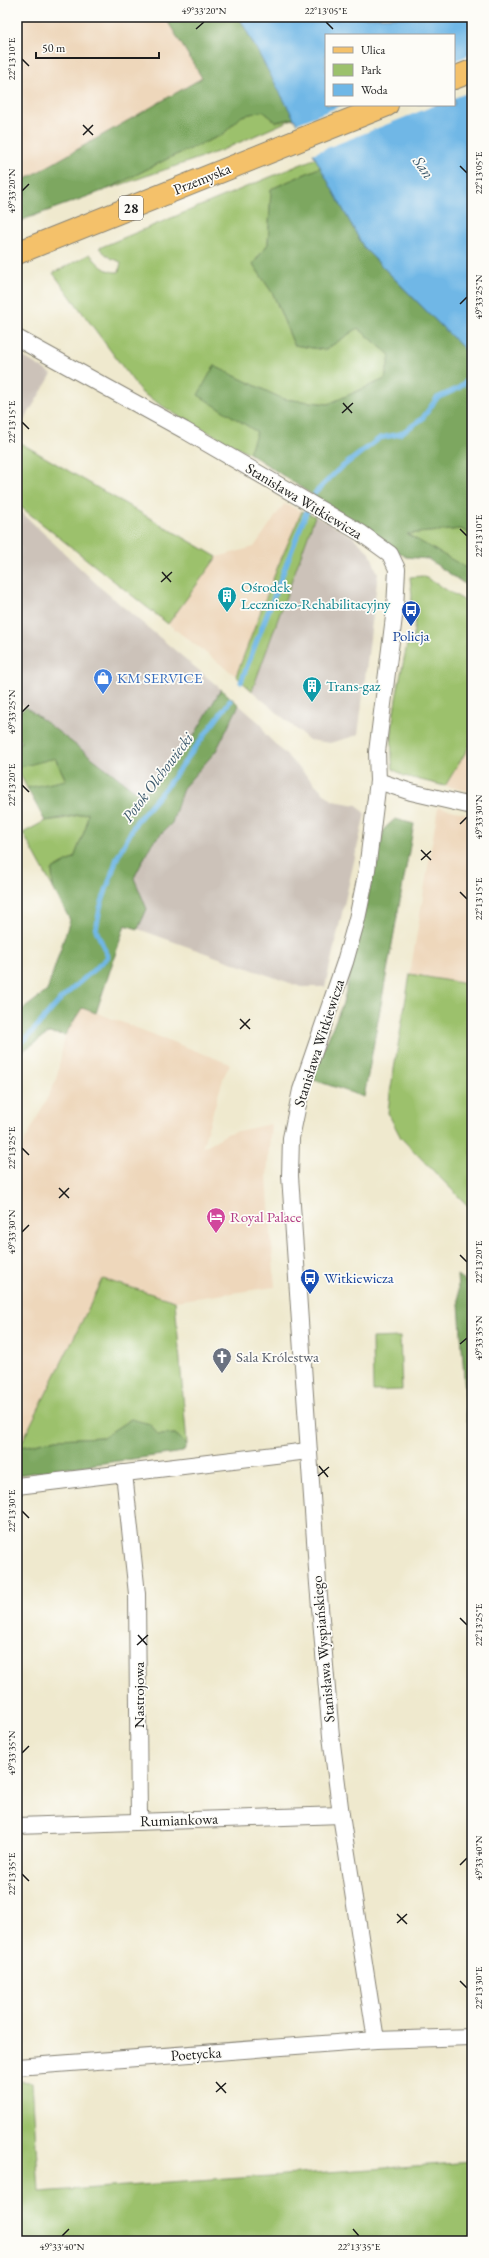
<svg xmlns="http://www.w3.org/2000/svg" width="489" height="2258" font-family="'EB Garamond',serif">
<rect width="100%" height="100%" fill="#fdfcf7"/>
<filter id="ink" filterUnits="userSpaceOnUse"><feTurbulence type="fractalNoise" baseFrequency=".025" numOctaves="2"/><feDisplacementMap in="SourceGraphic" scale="8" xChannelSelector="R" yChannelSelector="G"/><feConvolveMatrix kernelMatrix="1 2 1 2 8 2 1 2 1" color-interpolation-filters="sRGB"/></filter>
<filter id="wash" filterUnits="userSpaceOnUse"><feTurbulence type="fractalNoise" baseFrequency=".012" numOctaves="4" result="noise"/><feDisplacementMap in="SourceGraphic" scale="16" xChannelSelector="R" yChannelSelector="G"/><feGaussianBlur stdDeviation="0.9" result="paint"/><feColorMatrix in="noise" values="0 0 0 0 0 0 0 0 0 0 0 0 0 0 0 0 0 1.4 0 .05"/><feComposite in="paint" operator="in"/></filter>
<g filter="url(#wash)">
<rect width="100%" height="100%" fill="#efe9ce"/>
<g fill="#eed7bb">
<path d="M17 17H165L202 78 17 184Z"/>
<path d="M284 504 302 511 278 566 236 676 168 624 217 557 254 547Z"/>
<path d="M472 742V792L445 786Z"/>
<path d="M438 807 472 815V985L410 974Z"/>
<path d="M82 1007 230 1064 224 1076 202 1148 229 1133 271 1124 267 1176 275 1287 175 1301 103 1279 19 1448H17V1156L56 1081 65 1035Z"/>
</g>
<g fill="#ccc2b9">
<path d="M17 353 52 374 17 432Z"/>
<path d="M17 508 102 589 221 689 191 741 142 796 17 701Z"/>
<path d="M315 516 352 536 370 553 378 574 358 735 330 743 309 740 252 691Z"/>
<path d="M239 705 262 725 265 734 324 793 333 801 357 805 365 814 325 987H301L138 929 146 909 134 878 152 843 172 823 183 788 216 751Z"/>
</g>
<g fill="#9cc16c" stroke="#5c6e44">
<path d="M263 111 276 122 295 118 220 151 108 189 171 157 222 135 242 116Z"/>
<path d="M316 158 321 167 271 189 268 244 253 264 273 294 294 345 325 350 358 328 390 355 385 379 329 404 283 399 214 366 199 395 257 432 249 453 183 419 142 393 53 273 90 254C98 264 105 273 119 272L121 262 110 258 99 248Z"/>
<path d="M17 441 217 557 168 624 17 504Z"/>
<path d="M302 511 315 516 252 691 236 676 278 566Z"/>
<path d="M461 529 472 535V572L406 534Z"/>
<path d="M423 576 472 605V742L445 786 404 776 393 769C387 725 400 682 408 639H413L415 620 410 618 412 595 410 577Z"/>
<path d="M55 757 66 781 27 788 17 768Z"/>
<path d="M88 813 86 827 74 858 52 870 53 888 23 833 45 821 62 819Z"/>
<path d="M410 974 472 985V1213L469 1207 401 1138 388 1113 390 1093Z"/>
<path d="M103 1279 175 1301 187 1444 175 1434 157 1435 131 1419 103 1437 56 1439 19 1448Z"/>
<path d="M400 1337 402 1390 373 1391 372 1338Z"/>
<path d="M17 2081 32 2082 39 2192 472 2162V2241H17Z"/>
</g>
<g fill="#7da760" stroke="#4c623e">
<path d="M165 17H239L295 118 276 122 263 111 242 116 222 135 171 157 108 189 17 222V184L202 78Z"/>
<path d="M321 167 364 248 472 357V535L461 529 407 534 472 571V589L428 559 406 557 249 453 257 432 198 395 214 366 283 399 328 404 385 379 390 355 358 328 325 350 294 345 273 294 253 264 268 244 271 189Z"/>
<path d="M221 689 239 705 216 751 183 788 172 823 152 843 134 878 147 909 138 929 125 925 96 1013 82 1008 65 1035 49 1033 17 1055V1014L47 991 70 920 53 888 52 870 74 858 86 827 88 813 45 821 27 788 66 780 55 758 17 768V743L22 742 17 737V714L26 707 142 796 191 741Z"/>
<path d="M395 819 414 824 364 1097 311 1079 343 1003 384 829Z"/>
<path d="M457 1275 472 1286V1419L467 1421Z"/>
<path d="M131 1419 150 1424 158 1435 175 1434 187 1444 183 1452 17 1475V1448L56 1439 103 1437Z"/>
</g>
<path fill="#6fb7e6" stroke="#466a81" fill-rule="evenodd" d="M239 17H472V357L364 248ZM326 35H454V105H326Z"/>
<g fill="#efe9ce">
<path d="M472 54V91L454 98V61Z"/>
<path d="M343 105H436L312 154 296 124Z"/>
</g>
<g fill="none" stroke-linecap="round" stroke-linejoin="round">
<g stroke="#6fb7e6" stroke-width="5">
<path d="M315 493 338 470 380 438 400 434 422 419 437 398 459 388 472 375"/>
<path d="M241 682 308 508"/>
<path d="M17 1045 26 1039 61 999 108 957 96 930 100 908 117 858 136 822 166 787 230 701"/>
</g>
</g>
</g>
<g filter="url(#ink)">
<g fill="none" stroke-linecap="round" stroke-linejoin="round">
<defs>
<g id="minor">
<path d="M17 338 184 430 361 533 390 554 397 569 395 609 377 752 378 781 367 870 357 919 345 962 301 1090 291 1138 290 1176 318 1584 331 1736 341 1815 376 2040 472 2037"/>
<path d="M378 781 411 792 472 806"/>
<path d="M124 1473 137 1594 139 1821"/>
<path d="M17 1486 308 1451"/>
<path d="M17 1826 341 1815"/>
<path d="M17 2067 376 2040"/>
</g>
<g id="primary">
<path d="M454 78 472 71"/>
<path d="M17 253 387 105"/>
</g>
</defs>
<use href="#minor" stroke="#868275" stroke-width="18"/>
<use href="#primary" stroke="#868275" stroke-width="24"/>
<use href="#minor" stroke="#fff" stroke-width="16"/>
<use href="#primary" stroke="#f4c16a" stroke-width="22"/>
</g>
</g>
<path fill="none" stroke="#1c1c1c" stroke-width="1.5" d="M326 22 333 29M196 29 204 22M22 59 29 66M83 125 93 135M83 135 93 125M460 166 467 173M22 191 29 184M460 304 467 297M343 403 352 413M342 413 353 403M22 422 29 429M460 529 467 536M162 572 171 582M161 582 172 572M22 712 29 705M22 785 29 792M460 824 467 817M421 850 431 860M421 860 431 851M460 892 467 899M240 1019 250 1029M240 1029 250 1019M22 1148 29 1155M59 1188 69 1198M59 1198 69 1188M22 1232 29 1225M460 1255 467 1262M460 1344 467 1338M319 1466 328 1477M318 1476 329 1467M22 1511 29 1518M460 1618 467 1625M138 1635 147 1645M137 1645 148 1635M22 1753 29 1746M460 1865 467 1858M22 1874 29 1881M397 1914 407 1924M397 1923 407 1914M460 1981 467 1988M216 2082 226 2093M216 2092 226 2083M353 2229 359 2236M62 2236 69 2229"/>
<defs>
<symbol id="building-pin" viewBox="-11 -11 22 30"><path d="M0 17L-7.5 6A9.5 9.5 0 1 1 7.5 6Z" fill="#0f9aa8" stroke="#fdfcf7"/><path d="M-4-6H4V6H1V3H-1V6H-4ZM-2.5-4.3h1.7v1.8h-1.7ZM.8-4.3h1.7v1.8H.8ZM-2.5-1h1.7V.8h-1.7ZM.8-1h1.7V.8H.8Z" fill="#fff"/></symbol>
<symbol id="bus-pin" viewBox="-11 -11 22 30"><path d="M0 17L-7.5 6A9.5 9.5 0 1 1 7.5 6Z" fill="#1a4fb4" stroke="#fdfcf7"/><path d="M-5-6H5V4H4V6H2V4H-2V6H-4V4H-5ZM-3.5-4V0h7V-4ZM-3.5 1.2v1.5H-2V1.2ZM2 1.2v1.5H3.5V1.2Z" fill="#fff"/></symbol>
<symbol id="shop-pin" viewBox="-11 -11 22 30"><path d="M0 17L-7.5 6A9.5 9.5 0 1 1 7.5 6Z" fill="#3f7fe0" stroke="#fdfcf7"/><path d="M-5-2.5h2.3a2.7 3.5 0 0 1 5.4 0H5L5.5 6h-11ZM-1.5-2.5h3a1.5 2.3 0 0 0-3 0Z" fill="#fff"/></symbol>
<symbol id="hotel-pin" viewBox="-11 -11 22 30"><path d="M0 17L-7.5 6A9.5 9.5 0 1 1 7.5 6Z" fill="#d1479c" stroke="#fdfcf7"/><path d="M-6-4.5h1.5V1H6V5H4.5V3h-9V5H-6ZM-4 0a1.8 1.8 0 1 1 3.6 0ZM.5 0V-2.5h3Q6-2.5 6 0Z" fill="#fff"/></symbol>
<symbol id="church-pin" viewBox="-11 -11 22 30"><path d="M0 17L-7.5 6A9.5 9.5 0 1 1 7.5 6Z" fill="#6b7280" stroke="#fdfcf7"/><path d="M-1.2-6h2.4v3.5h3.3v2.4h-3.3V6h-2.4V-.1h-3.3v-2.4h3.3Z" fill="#fff"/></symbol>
</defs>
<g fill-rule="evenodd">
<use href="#building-pin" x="216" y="585" width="22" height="30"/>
<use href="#bus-pin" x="400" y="599" width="22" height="30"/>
<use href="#shop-pin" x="92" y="667" width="22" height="30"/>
<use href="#building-pin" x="301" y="675" width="22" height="30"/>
<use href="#hotel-pin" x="205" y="1206" width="22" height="30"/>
<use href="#bus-pin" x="299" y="1267" width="22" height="30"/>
<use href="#church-pin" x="211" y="1346" width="22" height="30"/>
</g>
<g text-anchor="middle" stroke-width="3.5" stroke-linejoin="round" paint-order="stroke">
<rect fill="#fdfcf7" stroke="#605f5e" stroke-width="1" x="119" y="196" width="24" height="24" rx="3"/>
<g font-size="14" font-weight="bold" fill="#1c1c1c">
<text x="131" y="213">28</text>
</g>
<g font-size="15" fill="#1c1c1c" stroke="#fdfcf7">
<text transform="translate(202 179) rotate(-22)" y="5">Przemyska</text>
<text transform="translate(304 501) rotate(31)" y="5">Stanisława Witkiewicza</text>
<text transform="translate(319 1043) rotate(-72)" y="5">Stanisława Witkiewicza</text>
<text transform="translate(323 1649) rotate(-95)" y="5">Stanisława Wyspiańskiego</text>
<text transform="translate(139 1695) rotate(-90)" y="5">Nastrojowa</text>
<text transform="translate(179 1820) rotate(-2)" y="5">Rumiankowa</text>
<text transform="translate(196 2054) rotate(-4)" y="5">Poetycka</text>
</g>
<g font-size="15" fill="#0d838f" stroke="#fdfcf7" text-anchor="start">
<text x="241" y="592">Ośrodek<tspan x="241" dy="17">Leczniczo-Rehabilitacyjny</tspan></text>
<text x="326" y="691">Trans-gaz</text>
</g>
<g font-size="15" fill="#164399" stroke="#fdfcf7">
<text x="411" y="641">Policja</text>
<text x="324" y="1283" text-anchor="start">Witkiewicza</text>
</g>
<g font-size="15" fill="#366cbe" stroke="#fdfcf7" text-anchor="start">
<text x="117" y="683">KM SERVICE</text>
</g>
<g font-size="15" fill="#b23c85" stroke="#fdfcf7" text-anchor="start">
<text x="230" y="1222">Royal Palace</text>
</g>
<g font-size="15" fill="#5b616d" stroke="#fdfcf7" text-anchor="start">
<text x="236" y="1362">Sala Królestwa</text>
</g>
<g font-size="16" font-style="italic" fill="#3d5a6d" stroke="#fdfcf7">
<text transform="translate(424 167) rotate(54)" y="6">San</text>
<text transform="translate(157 777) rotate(-53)" y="6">Potok Olchowiecki</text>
</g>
</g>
<rect width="489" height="2258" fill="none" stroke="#fdfcf7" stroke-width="44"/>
<rect x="325" y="34" width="130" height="72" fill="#fdfcf7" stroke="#a3a29f"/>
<rect x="333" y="47" width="20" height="6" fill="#f4c16a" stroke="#a3a29f"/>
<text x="361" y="54" font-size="12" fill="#1c1c1c">Ulica</text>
<rect x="333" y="64" width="20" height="12" fill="#9cc16c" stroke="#a3a29f"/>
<text x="361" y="74" font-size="12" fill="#1c1c1c">Park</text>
<rect x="333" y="84" width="20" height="12" fill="#6fb7e6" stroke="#a3a29f"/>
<text x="361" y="94" font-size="12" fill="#1c1c1c">Woda</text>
<path d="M36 52v6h123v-6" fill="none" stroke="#1c1c1c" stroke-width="2"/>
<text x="42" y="52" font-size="12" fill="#1c1c1c" stroke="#fdfcf7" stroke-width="3" paint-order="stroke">50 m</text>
<rect x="22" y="22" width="445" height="2214" fill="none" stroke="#1c1c1c" stroke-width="1.5"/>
<g font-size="10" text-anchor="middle" fill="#1c1c1c">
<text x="204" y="14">49°33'20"N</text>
<text x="326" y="14">22°13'05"E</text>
<text transform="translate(11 59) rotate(-90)" y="4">22°13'10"E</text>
<text transform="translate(478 173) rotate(-90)" y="4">22°13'05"E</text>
<text transform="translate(11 191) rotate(-90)" y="4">49°33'20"N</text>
<text transform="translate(478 297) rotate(-90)" y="4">49°33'25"N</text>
<text transform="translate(11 422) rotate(-90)" y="4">22°13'15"E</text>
<text transform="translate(478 536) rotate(-90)" y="4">22°13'10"E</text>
<text transform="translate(11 712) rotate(-90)" y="4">49°33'25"N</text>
<text transform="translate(11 785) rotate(-90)" y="4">22°13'20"E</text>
<text transform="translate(478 817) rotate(-90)" y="4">49°33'30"N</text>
<text transform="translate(478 899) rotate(-90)" y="4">22°13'15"E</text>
<text transform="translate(11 1148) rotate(-90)" y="4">22°13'25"E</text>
<text transform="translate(11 1232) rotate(-90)" y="4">49°33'30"N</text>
<text transform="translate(478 1262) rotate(-90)" y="4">22°13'20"E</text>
<text transform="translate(478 1338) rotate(-90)" y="4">49°33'35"N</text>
<text transform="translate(11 1511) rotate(-90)" y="4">22°13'30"E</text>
<text transform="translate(478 1625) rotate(-90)" y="4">22°13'25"E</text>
<text transform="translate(11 1753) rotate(-90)" y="4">49°33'35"N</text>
<text transform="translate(478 1858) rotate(-90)" y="4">49°33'40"N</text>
<text transform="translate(11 1874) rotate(-90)" y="4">22°13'35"E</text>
<text transform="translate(478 1988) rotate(-90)" y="4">22°13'30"E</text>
<text x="62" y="2250">49°33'40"N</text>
<text x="359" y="2250">22°13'35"E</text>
</g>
</svg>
